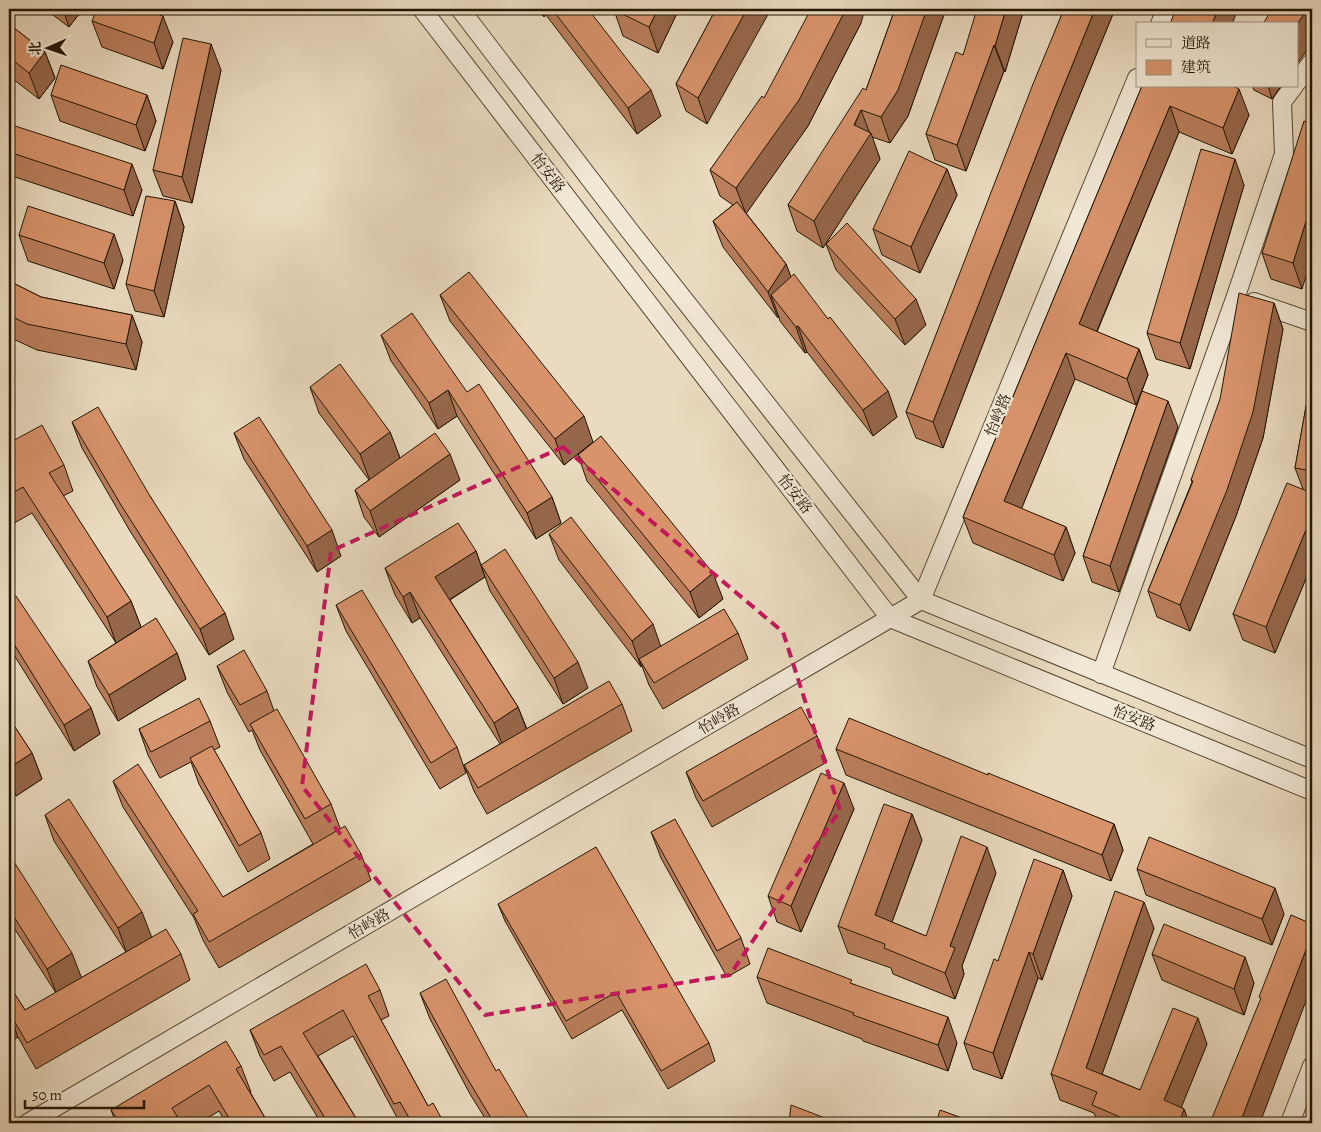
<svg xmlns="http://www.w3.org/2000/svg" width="1321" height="1132" font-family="Alegreya,'Noto Serif SC',serif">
<rect width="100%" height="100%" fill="#eadbc0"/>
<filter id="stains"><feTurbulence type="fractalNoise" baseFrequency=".004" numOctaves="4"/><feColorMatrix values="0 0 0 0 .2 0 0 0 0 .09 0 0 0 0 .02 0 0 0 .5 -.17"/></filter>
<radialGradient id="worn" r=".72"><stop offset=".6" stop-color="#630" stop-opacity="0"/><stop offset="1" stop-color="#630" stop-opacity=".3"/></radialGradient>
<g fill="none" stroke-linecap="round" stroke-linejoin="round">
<defs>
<g id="minor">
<path d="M422 9 890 618 1312 791"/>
<path d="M460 9 629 230 921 600 1312 759"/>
<path d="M1160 24 1166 9"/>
<path d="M1297 82 1312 62"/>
<path d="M1254 302 1312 322"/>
<path d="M1101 674 1236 296 1284 154 1282 102 1294 86"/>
<path d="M28 1123 921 600 1137 78"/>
<path d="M1290 1123 1312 1066"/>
</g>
</defs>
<use href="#minor" stroke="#554732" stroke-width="20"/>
<use href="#minor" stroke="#f1e8d6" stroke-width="18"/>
</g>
<g fill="#ba7e5c" stroke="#231603">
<path d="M45 9H83L69 27Z"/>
<path d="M537 9H588L661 116 637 134 546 15 544 17Z"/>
<path d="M614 9H679L658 53 623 36 614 10Z"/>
<path d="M716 9 707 124 686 111 676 84Z"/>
<path d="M895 9H946L908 116 890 143 872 137 880 159 823 248 797 231 788 205 866 90Z"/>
<path d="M1024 9 1005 72 1004 71 966 171 935 160 926 134 963 55Z"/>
<path d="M1064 9H1115L1063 136 943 448 916 438 906 412Z"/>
<path d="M92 21 173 42 163 69 102 47Z"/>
<path d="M861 23 808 126 746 213 786 264 791 277 828 319 888 391 897 417 873 436 807 352 805 353 780 321 779 317 778 318 723 247 713 221 733 205 720 196 710 170 764 98Z"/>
<path d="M9 24 45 52 55 78 39 99 9 76Z"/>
<path d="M221 70 192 203 163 196 153 170Z"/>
<path d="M1142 86 1249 115 1232 154 1179 132 1097 332 1139 349 1148 375 1142 391 1178 427 1119 592 1092 582 1083 556 1141 393 1136 405 1075 379 1021 509 1066 527 1075 553 1063 581 973 543 963 517Z"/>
<path d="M1252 86H1281L1272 99 1254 90Z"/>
<path d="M1312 86V112L1307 97Z"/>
<path d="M51 95H147L156 121 145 151 60 121Z"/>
<path d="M9 124 142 190 133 216 9 175Z"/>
<path d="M1312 124 1302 289 1271 279 1262 253Z"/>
<path d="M947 169 957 195 920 273 882 255 873 229Z"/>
<path d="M1244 185 1190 369 1156 359 1147 333Z"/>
<path d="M175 201 184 227 164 317 135 311 126 284Z"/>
<path d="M19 235 123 260 114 289 28 261Z"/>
<path d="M826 244 926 325 905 345 836 270Z"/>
<path d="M9 281 41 297 132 315 142 342 136 370 37 350 9 337Z"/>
<path d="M440 295 593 442 564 465 450 321Z"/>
<path d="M1274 303 1283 329 1263 438 1236 516 1190 631 1157 617 1148 591 1192 482 1191 480Z"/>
<path d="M381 335 467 392 552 497 561 523 536 539 457 416 438 429 391 361Z"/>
<path d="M1312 373V564L1275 653 1243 640 1233 614 1303 489 1295 468Z"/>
<path d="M310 387 390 432 400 458 460 480 379 537 364 517 355 490 369 480 319 413Z"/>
<path d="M72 422 150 496 234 639 209 655 130 531 82 448Z"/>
<path d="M234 433 341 556 317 572 244 459Z"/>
<path d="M9 443 64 465 73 491 63 496 131 601 141 627 120 641 177 653 186 679 118 721 97 687 88 661 116 643 32 513 9 526Z"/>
<path d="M578 455 723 599 699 618 587 481Z"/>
<path d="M549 534 661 646 738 633 748 659 663 709 649 685 642 666 641 667 559 560Z"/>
<path d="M476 551 485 577 450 600 518 707 527 729 622 704 632 731 487 814 474 791 464 765 500 744 420 618 412 623 395 595 385 568Z"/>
<path d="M481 565 588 688 563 704 490 591Z"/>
<path d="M9 587 14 597 91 708 100 734 74 751 9 647Z"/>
<path d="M336 605 457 747 466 773 440 789 346 631Z"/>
<path d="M217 666 267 691 274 711 331 804 340 828 361 854 371 880 219 968 203 940 194 918 123 807 113 781 223 897 313 844 260 750 252 730 249 732 227 692Z"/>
<path d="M9 718 32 753 42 779 16 796 9 786Z"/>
<path d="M210 721 220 747 214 750 261 833 270 859 248 872 199 784 191 762 160 778 148 755 139 729Z"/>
<path d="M817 736 827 762 712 827 696 798 686 772Z"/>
<path d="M836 749 988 775 1114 824 1123 850 1111 881 846 775Z"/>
<path d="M854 809 801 932 777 922 768 896Z"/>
<path d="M912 814 922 840 892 922 926 936 996 873 962 966 964 974 955 999 893 974 891 968 848 953 838 926Z"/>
<path d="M45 815 151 938 181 954 190 980 36 1069 18 1037 9 1043V985L25 1010 56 993 9 920V854L81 978 126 952 54 841Z"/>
<path d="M651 832 741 938 750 964 727 977 661 858Z"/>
<path d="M1137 869 1284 914 1272 945 1146 895Z"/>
<path d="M1063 870 1072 896 1042 980 1038 978 1002 1079 973 1069 964 1043 998 961Z"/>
<path d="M498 904 709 1043 715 1061 668 1089 622 1010 572 1039 505 921Z"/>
<path d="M1154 928 1102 1074 1140 1090 1207 1044 1181 1107 1184 1109 1189 1123H1098L1094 1113 1060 1100 1051 1074Z"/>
<path d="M1152 954 1254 983 1244 1015 1162 980Z"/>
<path d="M757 977 853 984 957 1043 948 1071 863 1041 862 1039 767 1003Z"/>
<path d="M380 990 389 1016 381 1020 428 1106 444 1123H400L353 1036 318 1056 359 1123H321L290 1072 274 1081 260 1056 250 1030Z"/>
<path d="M420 993 496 1071 531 1123H488L470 1094 430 1019Z"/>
<path d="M241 1066 251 1092H250L268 1123H226L219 1111 199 1123H116L111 1110Z"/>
</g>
<g fill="#97674b" stroke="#231603">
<path d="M63 9H83L69 27Z"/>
<path d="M541 9H544L546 15 544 17Z"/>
<path d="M658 9H679L658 53 649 27Z"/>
<path d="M747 9H771L707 124 698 98Z"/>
<path d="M846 9H865L861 23 808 126 746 214 736 188Z"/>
<path d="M927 9H946L908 116 890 143 881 117Z"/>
<path d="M1006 9H1024L1005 72 995 46Z"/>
<path d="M1095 9H1115L1063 136 943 448 933 422 1054 110Z"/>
<path d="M1218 9H1238L1232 24H1212Z"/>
<path d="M1308 9H1312V43L1297 64V24Z"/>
<path d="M163 16 173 42 163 69 154 43Z"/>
<path d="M211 44 221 70 192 203 182 177Z"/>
<path d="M994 45 1004 71 966 171 957 145Z"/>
<path d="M45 52 55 78 39 99 29 73Z"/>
<path d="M1268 86H1281L1272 99Z"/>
<path d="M1239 89 1249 115 1232 154 1223 128Z"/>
<path d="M651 90 661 116 637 134 628 108Z"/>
<path d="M147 95 156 121 145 151 136 125Z"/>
<path d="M1170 106 1179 132 1089 350 1079 324Z"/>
<path d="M861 110 870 134 871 133 880 159 823 248 814 221Z"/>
<path d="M1235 159 1244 185 1190 369 1180 343Z"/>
<path d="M132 164 142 190 133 216 124 190Z"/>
<path d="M947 169 957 195 920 273 911 247Z"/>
<path d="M175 201 184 227 164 317 154 291Z"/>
<path d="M1312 202V258L1302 289 1293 263Z"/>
<path d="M114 234 123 260 114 289 104 263Z"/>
<path d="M786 264 796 290 771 295 779 317 778 318 768 292Z"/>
<path d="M916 299 926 325 905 345 895 319Z"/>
<path d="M1274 303 1283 329 1263 438 1236 516 1190 631 1180 605Z"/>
<path d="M132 315 142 342 136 370 126 344Z"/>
<path d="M798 326 807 352 805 353 796 327Z"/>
<path d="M1139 349 1148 375 1136 405 1127 379Z"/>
<path d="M1066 353 1075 379 1014 527 1004 501Z"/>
<path d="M448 390 457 416 438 429 429 403Z"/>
<path d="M888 391 897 417 873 436 863 410Z"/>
<path d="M1168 401 1178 427 1119 592 1110 566Z"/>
<path d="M584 416 593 442 564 465 555 439Z"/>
<path d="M390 432 400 458 370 481 360 454Z"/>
<path d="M450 454 460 480 379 537 370 511Z"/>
<path d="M552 497 561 523 536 539 527 513Z"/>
<path d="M1312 515V564L1275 653 1266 627Z"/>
<path d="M1066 527 1075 553 1063 581 1054 555Z"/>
<path d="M332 530 341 556 317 572 307 546Z"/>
<path d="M476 551 485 577 444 603 435 577Z"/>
<path d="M713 573 723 599 699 618 690 592Z"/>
<path d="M410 592 420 618 412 623 403 597Z"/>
<path d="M131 601 141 627 116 643 107 617Z"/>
<path d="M225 613 234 639 209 655 200 629Z"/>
<path d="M653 624 662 650 639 659 642 666 641 667 632 641Z"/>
<path d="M177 653 186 679 118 721 109 695Z"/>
<path d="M578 662 588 688 563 704 554 678Z"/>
<path d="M518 707 528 733 504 749 494 723Z"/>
<path d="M91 708 100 734 74 751 64 725Z"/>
<path d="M32 753 42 779 16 796 9 777V768Z"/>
<path d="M844 783 854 809 801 932 791 906Z"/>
<path d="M912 814 922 840 885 941 875 915Z"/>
<path d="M1114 824 1123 850 1111 881 1102 855Z"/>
<path d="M987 847 996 873 962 966 964 974 955 999 945 973 950 946Z"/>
<path d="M1063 870 1072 896 1042 980 1033 954Z"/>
<path d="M1275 888 1284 914 1272 945 1262 919Z"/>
<path d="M1144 902 1154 928 1096 1091 1086 1068Z"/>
<path d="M142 912 152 938 127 954 118 928Z"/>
<path d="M1312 934V985L1260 1123H1240Z"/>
<path d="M1029 952 1038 978 1002 1079 993 1053Z"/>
<path d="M72 953 82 979 57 995 47 969Z"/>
<path d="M1245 957 1254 983 1244 1015 1234 989Z"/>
<path d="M9 1012 18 1037 9 1043Z"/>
<path d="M948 1017 957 1043 948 1071 938 1045Z"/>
<path d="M1198 1018 1207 1044 1175 1123 1164 1100Z"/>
<path d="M1184 1109 1189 1123H1179Z"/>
</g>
<g fill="#d8936b" stroke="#231603">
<path d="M97 9H142L163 16 154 43 92 21Z"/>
<path d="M552 9H588L651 90 628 108Z"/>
<path d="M614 9H658L649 27 614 10Z"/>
<path d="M716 9H747L698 98 676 84Z"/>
<path d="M811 9H846L799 100 736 188 710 170 762 96 764 98Z"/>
<path d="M895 9H927L898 90 881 117 861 110 854 125 871 133 814 221 788 205 863 88 866 90Z"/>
<path d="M977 9H1006L995 46 994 45 957 145 926 134 956 52 963 55Z"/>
<path d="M1064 9H1095L1054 110 933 422 906 412 1033 84Z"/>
<path d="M1176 9H1218L1212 24H1170Z"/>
<path d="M1272 9H1308L1297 24H1263Z"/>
<path d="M9 24 45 52 29 73 9 57Z"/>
<path d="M183 38 211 44 182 177 153 170Z"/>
<path d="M61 65 147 95 136 125 51 95Z"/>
<path d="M1142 86H1233L1239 89 1223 128 1170 106 1079 324 1139 349 1127 379 1066 353 1004 501 1066 527 1054 555 963 517Z"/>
<path d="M1312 86V99L1307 97Z"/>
<path d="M1304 121 1312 124V202L1293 263 1262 253Z"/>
<path d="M9 124 132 164 124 190 9 152Z"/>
<path d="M1201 149 1235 159 1180 343 1147 333Z"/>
<path d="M909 151 947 169 911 247 873 229Z"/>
<path d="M146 196 175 201 154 291 126 284Z"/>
<path d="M737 202 786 264 768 292 713 221Z"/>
<path d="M28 206 114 234 104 263 19 235Z"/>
<path d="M847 223 916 299 895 319 826 244Z"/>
<path d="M469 272 584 416 555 439 440 295Z"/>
<path d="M794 274 828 319 830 317 888 391 863 410 798 326 796 327 771 295Z"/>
<path d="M9 281 41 297 132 315 126 344 27 324 9 315Z"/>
<path d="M1239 293 1274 303 1253 412 1227 490 1180 605 1148 591 1193 481 1191 480 1220 399Z"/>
<path d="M412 313 467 392 479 384 552 497 527 513 448 390 429 403 381 335Z"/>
<path d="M340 364 390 432 360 454 310 387Z"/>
<path d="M1312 373V471L1295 468Z"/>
<path d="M1142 391 1168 401 1110 566 1083 556Z"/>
<path d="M98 407 150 496 225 613 200 629 121 505 72 422Z"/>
<path d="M259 417 332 530 307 546 234 433Z"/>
<path d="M42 425 64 465 49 473 131 601 107 617 23 487 9 495V443Z"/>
<path d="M435 433 450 454 370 511 355 490Z"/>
<path d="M601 436 713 573 690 592 578 455Z"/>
<path d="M1287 483 1312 493V515L1266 627 1233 614Z"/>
<path d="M571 517 653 624 632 641 549 534Z"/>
<path d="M458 523 476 551 435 577 518 707 494 723 410 592 403 597 385 568Z"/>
<path d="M505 549 578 662 554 678 481 565Z"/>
<path d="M9 587 14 597 16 596 91 708 64 725 9 636Z"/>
<path d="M362 590 457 747 431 763 336 605Z"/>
<path d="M724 609 738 633 654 683 639 659Z"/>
<path d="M156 618 177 653 109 695 88 661Z"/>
<path d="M244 650 267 691 240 705 217 666Z"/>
<path d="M609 681 622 704 478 788 464 765Z"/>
<path d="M199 698 210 721 151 752 139 729Z"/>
<path d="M801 707 817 736 703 801 686 772Z"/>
<path d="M277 709 331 804 305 819 250 724Z"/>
<path d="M9 718 32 753 9 768Z"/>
<path d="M849 718 988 775V773L1114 824 1102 855 836 749Z"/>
<path d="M212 746 261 833 239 846 190 758Z"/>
<path d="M138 764 223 897 345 826 361 854 209 942 193 914 198 911 113 781Z"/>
<path d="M821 773 844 783 791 906 768 896Z"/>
<path d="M69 799 142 912 118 928 45 815Z"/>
<path d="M884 804 912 814 875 915 926 936 961 836 987 847 950 946 955 948 945 973 884 948 885 944 838 926Z"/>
<path d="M675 819 741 938 717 951 651 832Z"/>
<path d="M1149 837 1275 888 1262 919 1137 869Z"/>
<path d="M596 847 709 1043 661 1071 616 992 566 1021 498 904Z"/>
<path d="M9 854 72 953 47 969 9 909Z"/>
<path d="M1034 859 1063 870 1033 954 1029 952 993 1053 964 1043 994 959 998 961Z"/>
<path d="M1115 891 1144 902 1086 1068 1140 1090 1173 1008 1198 1018 1164 1100 1184 1109 1179 1123H1134L1092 1105 1097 1092 1051 1074Z"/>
<path d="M1291 915 1312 924V934L1240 1123H1210L1261 998 1259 997Z"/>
<path d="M1164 924 1245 957 1234 989 1152 954Z"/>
<path d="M166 929 181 954 27 1043 9 1012V985L25 1010Z"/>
<path d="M768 948 852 980 850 983 948 1017 938 1045 853 1015 854 1013 757 977Z"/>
<path d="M366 964 380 990 368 996 428 1106 433 1103 444 1123H412L400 1102 394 1104 343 1010 303 1033 359 1123H328L281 1046 264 1055 250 1030Z"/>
<path d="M446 979 496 1071 499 1069 531 1123H494L461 1068 420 993Z"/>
<path d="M226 1041 241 1066 236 1069 268 1123H232L209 1085 172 1108 181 1123H151L149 1121 146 1123H120L111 1110Z"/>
<path d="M791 1105 838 1123H789Z"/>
<path d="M940 1110 976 1123H936Z"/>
<path d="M1312 1115V1123H1309Z"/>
</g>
<path fill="none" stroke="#c2185b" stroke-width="4" stroke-dasharray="10 6" stroke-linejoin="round" d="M563 447 783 632 840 810 730 975 485 1015 302 786 331 551Z"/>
<g text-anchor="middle" stroke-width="4.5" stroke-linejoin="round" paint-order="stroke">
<g font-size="15" fill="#231603" stroke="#f1e8d6">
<text transform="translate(548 173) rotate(52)" y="5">怡安路</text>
<text transform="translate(998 415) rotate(-68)" y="5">怡岭路</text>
<text transform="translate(795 494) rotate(52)" y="5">怡安路</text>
<text transform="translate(1134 718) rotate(22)" y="5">怡安路</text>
<text transform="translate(719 719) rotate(-30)" y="5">怡岭路</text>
<text transform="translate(369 924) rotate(-30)" y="5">怡岭路</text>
</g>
</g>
<rect width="1321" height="1132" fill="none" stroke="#eadbc0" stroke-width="30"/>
<rect x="10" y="10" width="1301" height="1112" fill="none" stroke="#231603" stroke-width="2.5"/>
<rect x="15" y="15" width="1291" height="1102" fill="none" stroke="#231603"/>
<rect x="1136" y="22" width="162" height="65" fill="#f1e8d6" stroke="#9f9482"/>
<rect x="1146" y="39" width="25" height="8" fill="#f1e8d6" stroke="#9f9482"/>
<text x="1181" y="48" font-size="15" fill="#231603">道路</text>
<rect x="1146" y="60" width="25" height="15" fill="#d8936b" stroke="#9f9482"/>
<text x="1181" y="72" font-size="15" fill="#231603">建筑</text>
<g transform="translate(48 48) rotate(268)" stroke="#f1e8d6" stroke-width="4" paint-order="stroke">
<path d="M0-4L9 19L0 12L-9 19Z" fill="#231603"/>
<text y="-8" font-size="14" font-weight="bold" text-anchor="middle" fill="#231603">北</text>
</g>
<path d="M25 1100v8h119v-8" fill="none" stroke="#231603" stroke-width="2.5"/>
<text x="32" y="1100" font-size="15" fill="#231603" stroke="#f1e8d6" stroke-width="4" paint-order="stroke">50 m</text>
<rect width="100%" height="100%" filter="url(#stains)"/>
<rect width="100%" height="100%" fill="url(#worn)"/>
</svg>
